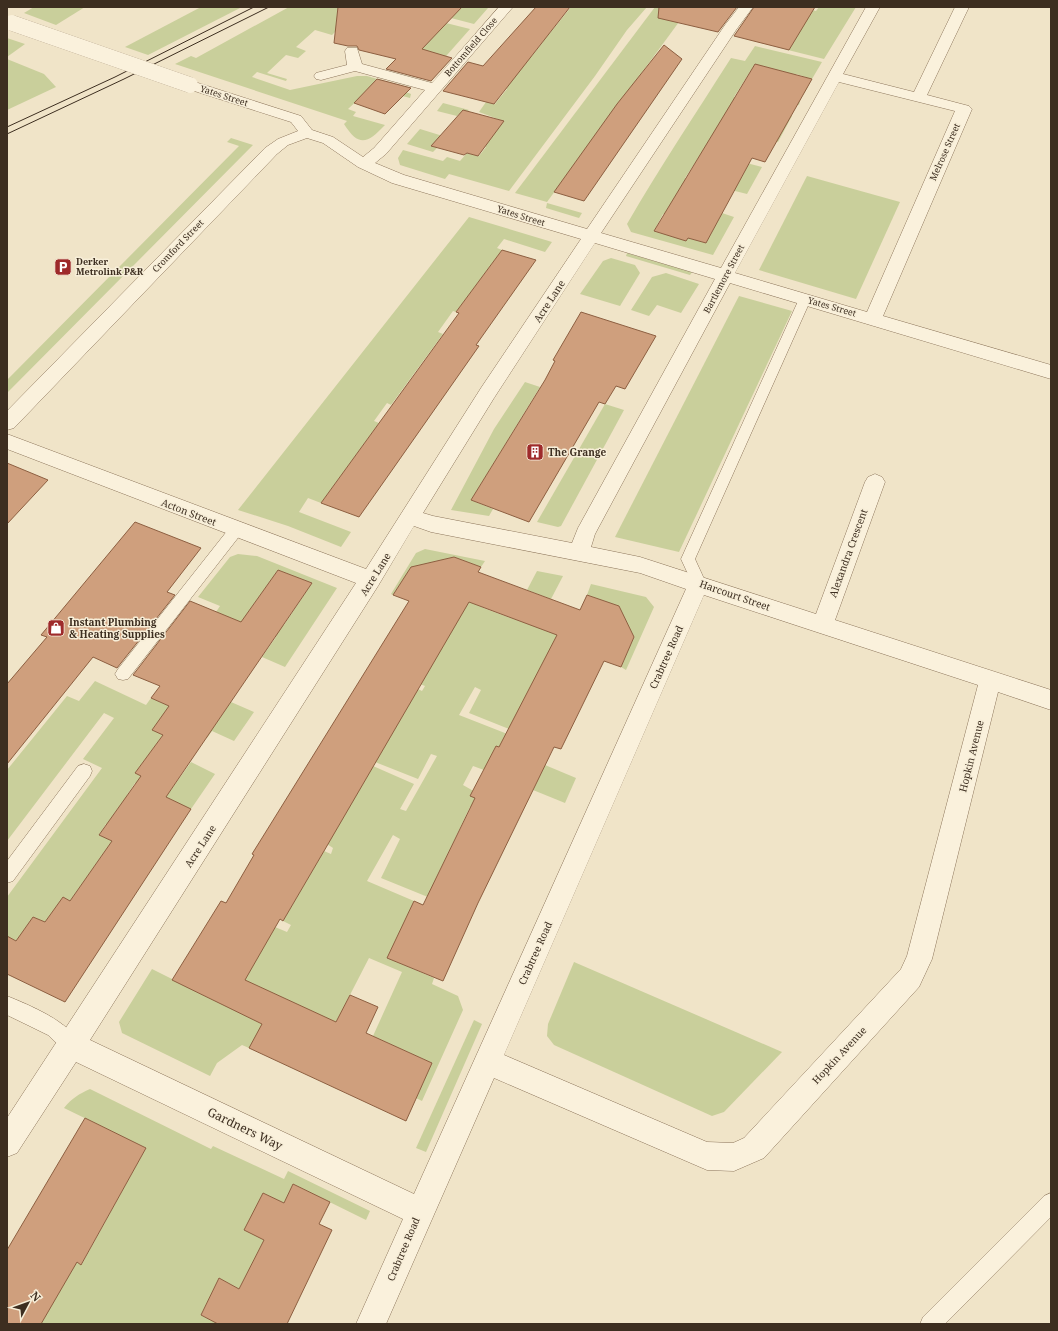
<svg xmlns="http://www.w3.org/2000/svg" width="1058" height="1331" font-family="'Noto Serif',serif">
<rect width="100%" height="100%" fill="#f0e4c8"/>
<g fill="#c9cf9b" fill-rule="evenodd">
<path d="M34 7H85L56 25 24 13Z"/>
<path d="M201 7H242L148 55 125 47Z"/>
<path d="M289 7H429L434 20 470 29 432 72 411 66 338 29 332 35 315 30 296 47 306 51 298 58 286 55 267 73 287 79 286 81 257 72 252 77 290 90 357 76H367L395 84 393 87 411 94 410 98 380 90 364 94 348 109 356 112 353 116 385 125C368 143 359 148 344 124L347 121 175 64 191 56 196 58Z"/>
<path d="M462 7H485L488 8 474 24 451 18Z"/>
<path d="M571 7H647L627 30 595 76 509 191 449 174 445 179 400 165 398 158 403 150 443 161 447 157 460 161 467 153 479 156 486 147 449 136 503 121 479 112 486 102 495 104 507 89 498 87 523 54 532 56 543 42 544 32 550 33Z"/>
<path d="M655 7H671L687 11 547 202 515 193Z"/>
<path d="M819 7H856L824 59 788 50 807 9 816 11Z"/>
<path d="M7 38 25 44 7 57Z"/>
<path d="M755 46 822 62 812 79 796 74 791 83 808 87 803 95 786 90 783 96 800 101 799 105 782 101 776 112 792 116 778 142 752 135 703 151 685 178 720 187 742 177 745 170 735 160 762 167 747 194 727 189 678 218 663 214 654 231 686 240 688 238 706 243 722 213 734 217 713 255 631 232 627 224C660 167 696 113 731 58L745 61ZM755 64 785 72 765 105 734 97Z"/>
<path d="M7 59 44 74 56 87 7 110Z"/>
<path d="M443 103 469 110 464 115 459 114 457 116 437 111Z"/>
<path d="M420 129 446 137 431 146 437 148 433 152 407 144Z"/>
<path d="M231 138 253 145 7 393V380L239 146 227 142Z"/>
<path d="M807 176 900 202 856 299 759 270Z"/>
<path d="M547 203 582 213 579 218 546 208Z"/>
<path d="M469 217 552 242 545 252 504 239 497 248 502 250 456 312 453 311 438 332 443 334 391 405 387 403 374 421 379 423 321 503 308 498 299 512 351 532 341 547 288 526 238 510Z"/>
<path d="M627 253 692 272 690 275 626 256Z"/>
<path d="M611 258 635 265 640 273 620 306 580 294 603 261Z"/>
<path d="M666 273 699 284 681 313 657 305 649 316 631 310 652 277Z"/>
<path d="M739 296 792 311 679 552 615 537Z"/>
<path d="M525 382 540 387 471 500 493 509 489 516 451 510 494 429Z"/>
<path d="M605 404 624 410 561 526 558 527 537 522Z"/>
<path d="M425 549 485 561 481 567 454 557 411 568 393 595 391 594 416 553Z"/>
<path d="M238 554 257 556 337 588 285 667 262 657 276 637 216 612 220 606 198 597 230 557ZM278 570 312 583 284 625 249 611Z"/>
<path d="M537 571 563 576 551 599 527 590Z"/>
<path d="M430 584 486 609 536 627 579 612 509 729 469 713 481 690 475 687 459 715 528 742 522 756 496 746 484 770 473 766 463 785 510 812 470 807 433 885 450 906 381 878 400 839 393 835 367 881 414 901 388 958 434 978 432 984 458 996 463 1010 422 1101 416 1098 432 1063 373 1036 402 972 369 958 336 1022 249 1048 242 1045 217 1063 210 1076 122 1033 119 1022 152 969 228 1007 275 927 287 932 291 925 283 921 324 851 331 854 333 848 327 844 373 766 414 784 400 809 406 811 437 756 431 754 418 779 375 762 418 689 422 691 425 686 420 684Z"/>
<path d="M591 584 646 597 654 607 626 670 621 667 634 637 619 606 587 595Z"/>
<path d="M95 681 146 705 151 698 214 726 231 702 254 712 234 741 212 731 207 738 161 717 163 735 135 773 171 790 191 762 215 774 191 809 135 783 127 795 140 800 134 808 122 803 113 815 119 830 106 824 99 835 112 841 70 901 63 897 52 925 33 917 24 930 35 950 12 939 7 946V897L102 768 83 759 114 718 104 713 7 841V770L67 696 79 701Z"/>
<path d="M545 765 576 778 565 803 533 790Z"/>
<path d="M574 962 782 1052 724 1112 712 1116 554 1045 547 1036 548 1024Z"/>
<path d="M474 1020 482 1024 426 1152 416 1148Z"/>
<path d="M90 1089 211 1149 213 1146 284 1179 288 1171 370 1211 366 1220 293 1184 284 1203 263 1193 245 1229 264 1240 239 1289 219 1278 201 1315 218 1324H41L75 1262 82 1264 146 1148 64 1108C72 1098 79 1094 90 1089Z"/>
</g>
<g fill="#cf9f7d" stroke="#8d5f41">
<path d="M338 7H462L422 49 452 58 431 81 386 69 396 59 359 50 357 46H348L334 43Z"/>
<path d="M536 7H570L494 104 443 91 468 62 483 66Z"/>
<path d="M659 7H737L718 32 658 18Z"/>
<path d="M754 7H815L789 50 734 36Z"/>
<path d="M664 45 682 59 584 201 554 192 617 104Z"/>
<path d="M755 64 812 79 765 162 752 158 706 243 688 238 686 241 654 231Z"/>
<path d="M377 79 411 88 385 114 354 103Z"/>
<path d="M463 110 504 121 478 156 467 153 464 155 431 146Z"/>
<path d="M502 250 536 260 476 345 479 346 390 473 359 517 321 503 459 313 456 312Z"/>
<path d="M581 312 656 336 625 389 616 386 605 404 599 402 529 522 471 500 545 380 555 361 553 360Z"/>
<path d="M7 463 48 480 7 524Z"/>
<path d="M135 522 201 548 167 592 175 595 117 668 93 657 7 764V684L47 637 41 635Z"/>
<path d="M454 557 481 567 478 572 580 610 587 595 619 606 634 637 621 667 604 661 561 749 554 747 478 903 443 981 387 958 414 901 423 905 475 798 470 796 496 746 499 747 557 635 469 602 324 851 283 921 280 919 245 980 336 1022 350 995 378 1007 366 1033 432 1063 406 1121 249 1048 262 1024 172 980 221 901 226 903 254 855 252 854 262 838 409 601 393 595 411 567Z"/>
<path d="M278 570 312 583 166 797 191 809 65 1002 7 974V936L16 941 33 917 45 922 63 897 70 901 112 841 99 835 141 776 135 773 163 735 152 730 169 706 151 698 160 686 133 675 190 601 241 622Z"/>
<path d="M85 1118 146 1148 81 1265 77 1262 41 1324H7V1250Z"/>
<path d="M293 1184 330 1202 319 1224 332 1230 287 1324H218L201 1315 219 1278 239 1289 264 1240 244 1230 263 1193 284 1203Z"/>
</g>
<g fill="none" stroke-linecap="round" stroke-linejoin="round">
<defs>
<g id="service">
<path d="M805 295 811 299 695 559 706 583 704 587 699 589 694 587 681 559 799 299Z"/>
<path d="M236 525 241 526 243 530 241 534 128 679 123 680 118 679 115 674 118 669 231 526Z"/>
<path d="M84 764 90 766 92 771 90 776 13 881 7 883V861L78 766Z"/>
<path d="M7 996C29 1005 71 1022 80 1045L77 1051 71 1054 65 1051 48 1035 7 1015Z"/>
<path d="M1051 1193V1217L945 1324H920L923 1317 1044 1196Z"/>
</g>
<path id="minor" d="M499 7H513L386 154 375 163 404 175 587 229 725 25 739 7H753L736 30 601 233 721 268 866 7H880L843 74 914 92 955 7H969L927 95 969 106 972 109 883 316 1051 365V379L730 283 595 534 591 547 640 557 816 614 865 482 868 477 875 474 882 477 885 482 835 620 1051 690V710L998 692 932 959 919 987 764 1158 734 1171 707 1170 494 1078 386 1324H356L403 1219 76 1062 17 1153 7 1157V1118L356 583 7 449V434L366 569 481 388 581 239 392 183 358 167 323 143 307 138 288 145 277 154 14 428 7 430V411L265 148 278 139 298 131 291 122 185 88 183 85 185 82H195L301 116 312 130 333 137 363 157 374 148 425 90 355 71 321 80 316 79 314 76 316 73 347 65 345 51 347 48H357L362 64 432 83ZM839 82 955 111 867 312 735 273ZM595 243 715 279 578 528 572 543 433 516 423 513 494 398ZM414 526 431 532 640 573 686 589 414 1194 90 1040 378 586ZM704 595 978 685 907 956 901 969 744 1138 733 1143 707 1142 504 1055Z"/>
</defs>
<use href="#service" stroke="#8d765c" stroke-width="1"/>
<use href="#minor" stroke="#8d765c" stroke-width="1"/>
<use href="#service" fill="#faf1dc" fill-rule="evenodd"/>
<use href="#minor" fill="#faf1dc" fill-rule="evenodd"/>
<g stroke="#3d2e20" stroke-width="1">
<path d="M7 127 115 77 254 7"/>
<path d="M7 134 124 79 269 7"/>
</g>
<defs>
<path id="minor-bridge" d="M12 23 190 85"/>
</defs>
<use href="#minor-bridge" stroke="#8d765c" stroke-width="16" stroke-linecap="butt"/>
<use href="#minor-bridge" stroke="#faf1dc" stroke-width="16"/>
</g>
<defs>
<symbol id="parking-square" viewBox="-11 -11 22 22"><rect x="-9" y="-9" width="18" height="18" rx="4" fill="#9e2a2b" stroke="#f7eed8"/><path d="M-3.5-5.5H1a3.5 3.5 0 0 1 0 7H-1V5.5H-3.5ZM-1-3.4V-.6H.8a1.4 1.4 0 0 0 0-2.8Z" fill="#fff"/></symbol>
<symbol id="building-square" viewBox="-11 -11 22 22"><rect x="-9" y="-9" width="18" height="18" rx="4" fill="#9e2a2b" stroke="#f7eed8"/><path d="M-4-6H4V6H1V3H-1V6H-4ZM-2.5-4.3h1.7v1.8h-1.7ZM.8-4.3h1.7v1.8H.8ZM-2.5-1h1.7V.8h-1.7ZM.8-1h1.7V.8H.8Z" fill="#fff"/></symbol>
<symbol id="shop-square" viewBox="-11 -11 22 22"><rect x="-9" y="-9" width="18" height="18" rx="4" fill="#9e2a2b" stroke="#f7eed8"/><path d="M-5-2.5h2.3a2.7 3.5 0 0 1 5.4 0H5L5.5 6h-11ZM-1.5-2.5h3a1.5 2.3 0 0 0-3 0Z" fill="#fff"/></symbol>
</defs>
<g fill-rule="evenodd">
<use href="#parking-square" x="53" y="257" width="20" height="20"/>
<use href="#building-square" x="525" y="442" width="20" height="20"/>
<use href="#shop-square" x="46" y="618" width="20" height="20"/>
</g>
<g text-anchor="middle" stroke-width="3" stroke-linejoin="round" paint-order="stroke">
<g font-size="9" fill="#3d2e20" stroke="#f7eed8">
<text transform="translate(471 47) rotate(-49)" y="3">Bottomfield Close</text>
<text transform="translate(224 96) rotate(18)" y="3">Yates Street</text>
<text transform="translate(945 152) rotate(-66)" y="3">Melrose Street</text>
<text transform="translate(521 216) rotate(17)" y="3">Yates Street</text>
<text transform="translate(178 246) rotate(-46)" y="3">Cromford Street</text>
<text transform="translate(724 279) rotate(-62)" y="3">Bartlemore Street</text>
<text transform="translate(832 307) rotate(16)" y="3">Yates Street</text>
</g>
<g font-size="9" font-weight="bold" fill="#3d2e20" stroke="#f7eed8" text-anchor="start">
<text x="76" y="265">Derker<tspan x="76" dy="10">Metrolink P&amp;R</tspan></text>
</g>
<g font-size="10" fill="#3d2e20" stroke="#f7eed8">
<text transform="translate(549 301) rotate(-57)" y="4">Acre Lane</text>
<text transform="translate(189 512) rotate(21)" y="4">Acton Street</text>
<text transform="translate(848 553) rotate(-70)" y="4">Alexandra Crescent</text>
<text transform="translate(375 574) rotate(-58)" y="4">Acre Lane</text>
<text transform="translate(735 595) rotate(19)" y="4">Harcourt Street</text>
<text transform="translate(666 657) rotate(-66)" y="4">Crabtree Road</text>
<text transform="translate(971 756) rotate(-76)" y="4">Hopkin Avenue</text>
<text transform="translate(200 846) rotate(-57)" y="4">Acre Lane</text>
<text transform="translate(535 953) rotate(-66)" y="4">Crabtree Road</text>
<text transform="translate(839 1055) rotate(-47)" y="4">Hopkin Avenue</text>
<text transform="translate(403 1249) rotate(-67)" y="4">Crabtree Road</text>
</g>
<g font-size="10" font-weight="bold" fill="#3d2e20" stroke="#f7eed8" text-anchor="start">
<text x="548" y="456">The Grange</text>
<text x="69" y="626">Instant Plumbing<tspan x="69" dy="12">&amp; Heating Supplies</tspan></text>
</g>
<g font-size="12" fill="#3d2e20" stroke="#f7eed8">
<text transform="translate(245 1129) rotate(26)" y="4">Gardners Way</text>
</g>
</g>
<rect width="1058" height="1331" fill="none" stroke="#3d2e20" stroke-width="16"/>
<g transform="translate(28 1303) rotate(49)" stroke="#f7eed8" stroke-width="3" paint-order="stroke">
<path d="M0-3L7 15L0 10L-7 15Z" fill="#3d2e20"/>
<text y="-6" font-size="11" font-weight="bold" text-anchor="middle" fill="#3d2e20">N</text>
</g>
</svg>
